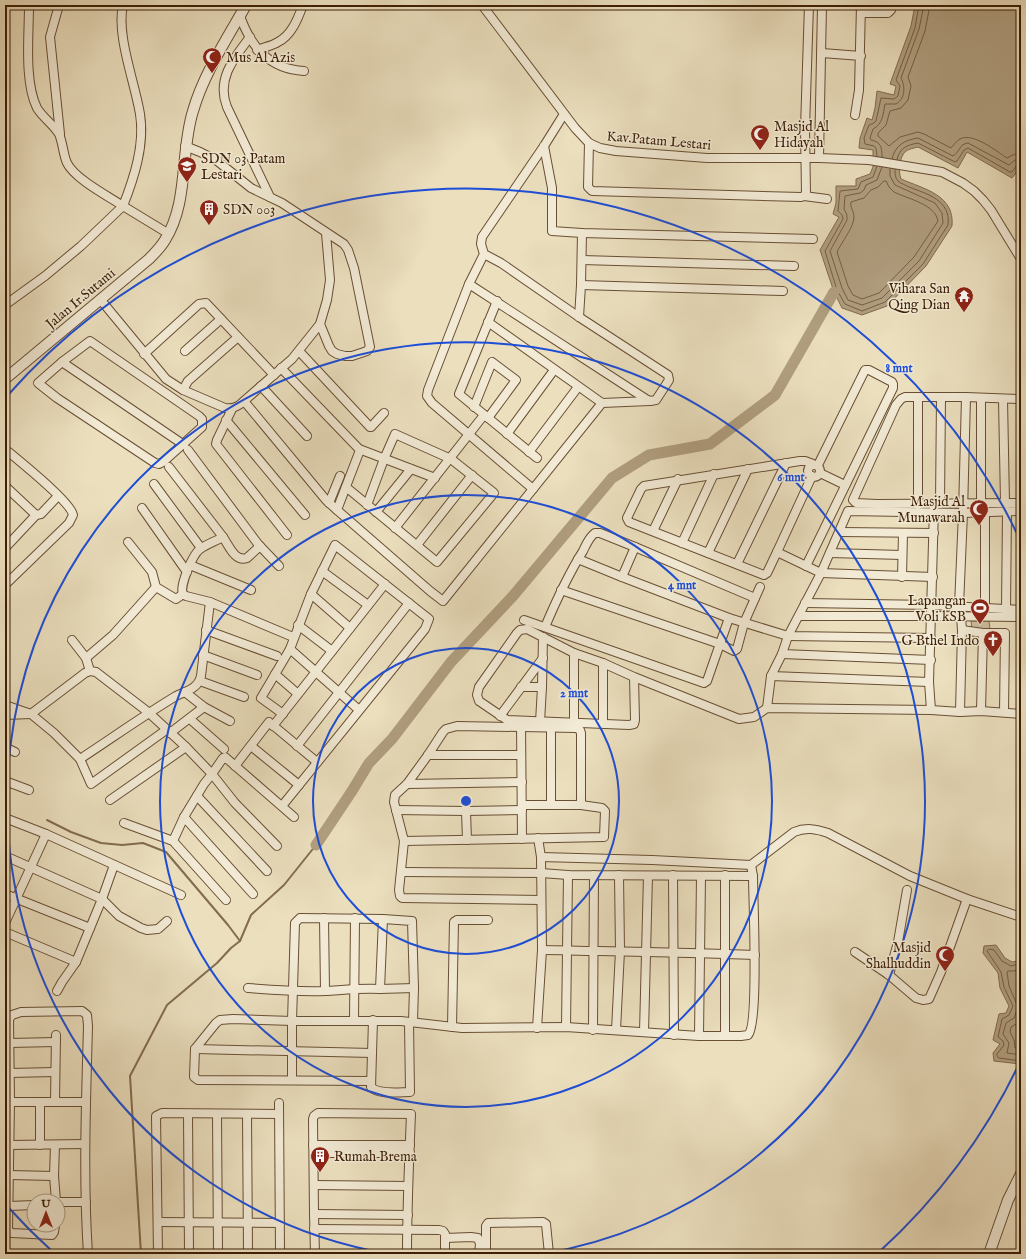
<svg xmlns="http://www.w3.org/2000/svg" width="1026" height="1259" font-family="'IM FELL English',serif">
<rect width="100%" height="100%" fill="#ebdfbe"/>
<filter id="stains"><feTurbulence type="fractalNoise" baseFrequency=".005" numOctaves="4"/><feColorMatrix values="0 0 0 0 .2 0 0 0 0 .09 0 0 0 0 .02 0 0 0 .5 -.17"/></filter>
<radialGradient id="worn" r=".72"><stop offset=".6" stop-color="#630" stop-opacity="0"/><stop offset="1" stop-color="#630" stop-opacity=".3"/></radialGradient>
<path fill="#cdbe9f" stroke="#856e52" d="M971 621H989L990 629 972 630Z"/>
<g fill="#b09e7f" stroke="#826b4f">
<path d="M915 5H1021V166L1012 178 967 152 958 168 918 147C914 148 909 149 906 151 899 157 898 171 901 179 924 189 955 195 952 226L926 266 887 306 862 315 842 308 834 292 820 250 839 217 833 214 836 203V186H856V179L870 174 873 167V150L859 148 860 138 867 118 872 120 875 108 877 91 894 95 896 86 890 84 911 26Z"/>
<path d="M996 945 1005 958 1012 962 1017 961 1018 956 1021 955 1020 1064 994 1061 993 1053 1000 1044 993 1040 999 1014 1006 1013 1009 1006 1000 988 998 973 983 953 984 946Z"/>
</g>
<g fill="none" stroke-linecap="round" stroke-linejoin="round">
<g stroke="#765e42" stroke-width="1">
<path d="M930 5 925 31 908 77 911 86 908 100 901 108 890 111 886 125 878 133V136L889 146 900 137 918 132 924 134 951 148C954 145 956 141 960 139 973 132 996 151 1007 158L1015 154 1021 153"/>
<path d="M877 156 876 148 874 146 865 144 864 138 869 125 874 123 876 121 881 98 894 99 898 96 900 86 896 80 915 28 919 5"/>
<path d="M882 157C882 147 881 142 871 140L870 138 873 129C883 124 883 114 885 104H896C906 98 905 86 901 78L919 29 924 5"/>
<path d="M892 159C895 145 905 140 918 138L953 156C960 152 959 144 968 143L1009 165 1015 160 1021 159"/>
<path d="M897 160C899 148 907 145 918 143L955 162 957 161 964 150 968 148 1010 172H1012L1017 165 1021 164"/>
<path d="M877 166 873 177 861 182 858 189 840 191 838 211 842 215 843 219 825 251 837 290 845 304 862 311 885 302 923 264 948 225C951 200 927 194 909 187 906 185 901 184 898 181 895 178 895 173 895 169"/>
<path d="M882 167 877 180 866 185 864 190 860 193 845 196 844 209 847 215V220L830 251 842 288 848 300 862 305 882 298 919 261 943 223 942 213 935 203 895 185 890 176V169"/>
<path d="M884 181H886L889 187 894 192C908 199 935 204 938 221L914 257 879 293 862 299 853 295 848 286 837 252C841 243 854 227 854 217 854 211 850 208 851 202L864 198 871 190 878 187Z"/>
<path d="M1021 960 1018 964 1011 966 1002 961 994 950 989 949 987 951 1001 972 1004 987 1013 1006 1009 1015 1002 1019 998 1037 1003 1041 1004 1045 997 1054V1056L999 1058 1021 1061"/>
<path d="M1021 969 1014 971H1008L1007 972 1009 986 1018 1007 1014 1018 1006 1023 1003 1034 1009 1043 1007 1053 1021 1055"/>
<path d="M1021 1017 1018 1023 1011 1027 1010 1032 1014 1040 1015 1048 1021 1049"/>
</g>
<g stroke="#826b4f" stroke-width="2">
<path d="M47 820 71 832 101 843 122 845 143 843 166 852 228 925 240 941"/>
<path d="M141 1254 130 1076 167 1005 217 963 231 948 240 941 251 915 284 885 316 845"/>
</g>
<path stroke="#b09e7f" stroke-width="11" d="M316 845 352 791 369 763 392 739 451 662 513 596 612 478 649 455 710 444 775 395 834 292"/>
<defs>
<g id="minor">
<path d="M29 5C29 35 24 82 37 108 43 118 53 124 59 134 63 143 63 154 67 163 75 179 108 196 123 206 134 178 145 145 140 114 135 83 116 35 123 5"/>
<path d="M59 5 50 37 60 134"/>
<path d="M482 5 575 128 589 143 600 148 616 151 707 158H819L869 160 942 172 963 183 974 191 983 200 991 210 1021 259"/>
<path d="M861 13H888L891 10V5"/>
<path d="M240 16C251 47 269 69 304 71"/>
<path d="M250 37C234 58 216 79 227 107L270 197"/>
<path d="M257 50C264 47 272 46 278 42 292 35 298 18 303 5"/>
<path d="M822 53 861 56"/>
<path d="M855 115 859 90 861 5"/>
<path d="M589 143 588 187 592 191 801 197 804 196 806 194 805 128 809 5"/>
<path d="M185 146 200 152 216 160 251 188 282 203 344 244 348 250 354 268 370 347 367 351 352 356H345L337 354 332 351 329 346 320 324 327 300 330 280 326 233"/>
<path d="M544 146 552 188V231L582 233 813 239"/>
<path d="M819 158 822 5"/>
<path d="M804 196 827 199"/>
<path d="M484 254 501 263 579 317 668 375 669 380 656 400 650 401 646 399 469 284 484 254 481 244 482 237 544 146 564 114"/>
<path d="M582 260 794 266"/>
<path d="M469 284 428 390 427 396 432 403 533 489"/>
<path d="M581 285 783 291"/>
<path d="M100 299 166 379 183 390 225 408C233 409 238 407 244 401L292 359 320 324"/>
<path d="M497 301 459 394 537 458"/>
<path d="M5 305 45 276 81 246 123 206 169 234"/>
<path d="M579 317 581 285 582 233"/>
<path d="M488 322 602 403 650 401"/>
<path d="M90 341 199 416 202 419V427L163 462 159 464 155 463 57 398 38 383 62 362Z"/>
<path d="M185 351 221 319"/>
<path d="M299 351 370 427H371L384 413"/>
<path d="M144 354 199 304 206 303 274 375"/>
<path d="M62 362 184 445"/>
<path d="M281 368 360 450 337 510 430 591 443 601 602 403"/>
<path d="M261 386 307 436"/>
<path d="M183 390 188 381 238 337"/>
<path d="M918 397V505"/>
<path d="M1003 399 1005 503"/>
<path d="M1021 399 966 397H905L901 399 896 405 853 500 856 503 877 504 1021 503"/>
<path d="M244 401 326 500 337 510"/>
<path d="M474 407 492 362 516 380 488 418"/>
<path d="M232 409 217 440 216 444 287 535"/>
<path d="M226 420 305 515"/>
<path d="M507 434 554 370"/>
<path d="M5 449C18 460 71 502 73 515L69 523 5 585"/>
<path d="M359 449 435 478"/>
<path d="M188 450 258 544 279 566"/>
<path d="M529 452 578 387"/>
<circle cx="814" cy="471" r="6"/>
<path d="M820 473 845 485"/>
<path d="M812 476 777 552 821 573 933 577"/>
<path d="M154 484 201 548"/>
<path d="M5 486 36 515"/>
<path d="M346 487 437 562 494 493 451 459 395 434 384 459 367 505"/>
<path d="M329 503 340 476"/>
<path d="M940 504 941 397"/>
<path d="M981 505V398"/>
<path d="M142 508 187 572"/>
<path d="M376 512 411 469"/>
<path d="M395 528 484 415"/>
<path d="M653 531 678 479"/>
<path d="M840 532 934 533"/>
<path d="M223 537C229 546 235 562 247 558L260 546"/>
<path d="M128 542 152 572 156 587 176 599 183 594"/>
<path d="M682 543 714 474"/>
<path d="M417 545 472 475"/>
<path d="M5 548 36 515 41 514 58 496"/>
<path d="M777 552 767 573 764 575 629 522 627 518 641 489 644 486 800 461H805L813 464"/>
<path d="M708 553 748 469"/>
<path d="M830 553 902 555"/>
<path d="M578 559 622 577 729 618 788 636 931 638"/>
<path d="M737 564 786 463"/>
<path d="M190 565 251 590"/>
<path d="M806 566 893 388V384L892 382 869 370H865L818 465"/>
<path d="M322 571 368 605"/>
<path d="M622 577 635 547"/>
<path d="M902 577 903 533"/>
<path d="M561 590 720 644 734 651 737 649 744 623 760 587"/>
<path d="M311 594 350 628"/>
<path d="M210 602 293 637"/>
<path d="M805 603 932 605 1021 610"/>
<path d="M959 606 963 513 966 397"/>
<path d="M985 608V511"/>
<path d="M1006 610 1007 511"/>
<path d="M799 616H932L1021 617"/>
<path d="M524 620 704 683 707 681 729 618"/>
<path d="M298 625 332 651"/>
<path d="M545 627C556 601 568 575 583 551 586 545 589 537 595 533H600L635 547 755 598"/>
<path d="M206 630 277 656"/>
<path d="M962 630 983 633H1005L1004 712"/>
<path d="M72 640 86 658 90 671"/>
<path d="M782 654 931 660"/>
<path d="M203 655 257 675"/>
<path d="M86 658 113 635 156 587"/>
<path d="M275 674 298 694"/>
<path d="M771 676 929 682"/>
<path d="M634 677 635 720 634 724 629 725 507 720 479 701 477 695 479 687 517 633 520 630 527 629 574 653 603 663 634 677 739 719 754 717 767 708 931 710 960 712 981 711 1021 714"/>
<path d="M200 681 244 697"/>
<path d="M521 687H542"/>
<path d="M185 692 204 707 230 721"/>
<path d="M5 705 31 714 54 733 80 759C112 738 143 716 176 696 186 691 198 689 201 676L210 602 186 596 183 594C179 586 193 554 200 549 207 544 216 541 223 537L169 467"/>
<path d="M767 708 771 676 782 654 788 636 821 573 848 511 963 513 1021 511"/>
<path d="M931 710 929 682 934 508"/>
<path d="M981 711 983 633"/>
<path d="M960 712 962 630 961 617"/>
<path d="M283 714 261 698 290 649"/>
<path d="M5 715 31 714 85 673 90 671 96 672 148 712 186 747 212 774 235 803 277 846"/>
<path d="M500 716 543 658"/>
<path d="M190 719 224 749"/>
<path d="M540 722 542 687 543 637"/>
<path d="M574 722V653"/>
<path d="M521 723 522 839"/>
<path d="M603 723V663"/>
<path d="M273 726 385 584"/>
<path d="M551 728V804"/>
<path d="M170 733 204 707"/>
<path d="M251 746 299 785"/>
<path d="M297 746 409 603"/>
<path d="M5 747 15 752"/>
<path d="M428 755H521"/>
<path d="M80 759 91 784 166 730"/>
<path d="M235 766 269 722 317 762"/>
<path d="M5 781 29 790"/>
<path d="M407 784 522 782"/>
<path d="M197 796 267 871"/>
<path d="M110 800 186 747"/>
<path d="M282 806 425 629 429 619 335 545 311 594 290 649 359 710"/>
<path d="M396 810 466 811 522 810"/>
<path d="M466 811 467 840"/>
<path d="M184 817 253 894"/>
<path d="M5 818 46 834 181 895"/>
<path d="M124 823 173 841 226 900"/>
<path d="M173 841 184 817 204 784 212 774 223 758 225 757 294 817"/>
<path d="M404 841 604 837 605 811 602 808 581 805H522"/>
<path d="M5 856 102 899 119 916 141 928 147 930 158 929 167 921"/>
<path d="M541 857 652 860 751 865"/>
<path d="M401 872 541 873 568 875 753 876"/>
<path d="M673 875 674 1035"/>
<path d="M5 894 90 928"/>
<path d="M541 900 402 898 400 896 399 890 404 841 394 802 395 795 407 784 428 755 443 732 446 729 457 726 576 728 580 730 581 733V805"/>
<path d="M324 918 325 991"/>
<path d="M383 919 380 989 414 988"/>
<path d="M5 923 46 834"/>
<path d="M5 932 76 962"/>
<path d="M542 950C561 950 579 951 598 951 650 952 702 953 755 955"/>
<path d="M855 952 889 975 916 998 923 1000 929 999 941 972 967 899"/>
<path d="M889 975 898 942 907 890"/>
<path d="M248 988C273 990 299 992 325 991 343 990 361 988 380 989"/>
<path d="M57 991 62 982 76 962 102 899 114 865"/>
<path d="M354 1020 355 918"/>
<path d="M373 1020 371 1087C378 1095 400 1092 410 1092L409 1022"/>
<path d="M452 1027 454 922 457 920H488"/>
<path d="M566 1027 568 875"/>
<path d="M537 1028 542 950 541 857 538 838"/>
<path d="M593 1030 594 875"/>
<path d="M616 1030 620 951 619 875"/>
<path d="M644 1032 648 876"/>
<path d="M699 1036 701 876"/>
<path d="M725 1036V875"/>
<path d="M9 1043 56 1042"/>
<path d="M195 1049 372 1053"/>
<path d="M9 1073 55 1072"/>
<path d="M292 1080V1021L295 923 300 918 383 919 412 921 414 988 413 1022"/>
<path d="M371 1081 198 1080 194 1077 195 1049 216 1023 220 1020 233 1019 292 1021H401L462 1028 566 1027 699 1036H741L748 1035C759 1025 753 897 753 876L751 865 794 832C806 827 816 829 828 833L910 876 967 899 1021 917"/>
<path d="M55 1101 56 1035"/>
<path d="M10 1102H86"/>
<path d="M40 1102V1145"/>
<path d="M279 1103 280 1254"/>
<path d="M188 1114 189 1254"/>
<path d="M217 1114 218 1254"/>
<path d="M247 1115 248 1254"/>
<path d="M9 1145 85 1144"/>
<path d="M55 1145 54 1176 56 1201"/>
<path d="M313 1145H410"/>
<path d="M314 1153H410"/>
<path d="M9 1175 54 1176"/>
<path d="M314 1185 408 1186"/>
<path d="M58 1202H86"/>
<path d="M9 1206 34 1205"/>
<path d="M314 1214 408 1215"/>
<path d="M158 1222 280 1223"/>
<path d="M55 1225 54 1232 52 1235 12 1233 9 1231 8 1229 10 1102 9 1019 12 1015 21 1012 82 1011 87 1015 88 1026C86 1102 83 1178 88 1254"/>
<path d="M314 1229 439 1230 443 1231 445 1234V1254"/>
<path d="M445 1238 471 1237 478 1238 480 1244 479 1254"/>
<path d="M158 1254 156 1116 162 1113 279 1114"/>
<path d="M315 1254 314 1214 313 1119 314 1116 318 1113 411 1114C409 1161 407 1207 407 1254"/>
<path d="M486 1254V1226L488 1223 543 1222 546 1224 549 1254"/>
<path d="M498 1254H549"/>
</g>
<g id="tertiary">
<path d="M5 379 149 259C155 253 161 247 165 240 189 202 180 152 193 111 204 73 227 39 246 5"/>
<path d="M989 1254 1008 1200 1021 1174"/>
</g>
</defs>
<use href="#minor" stroke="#684f34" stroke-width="10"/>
<use href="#tertiary" stroke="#684f34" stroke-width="12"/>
<use href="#minor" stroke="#f2ead5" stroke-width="8"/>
<use href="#tertiary" stroke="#f2ead5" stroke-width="10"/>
</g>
<g fill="none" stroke="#1d4ed8" stroke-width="2">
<circle cx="466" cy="801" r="153"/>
<circle cx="466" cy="801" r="306"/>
<path d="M390 1254A459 459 0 1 1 542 1254"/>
<path d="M1021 1060A612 612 0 0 1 879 1252M53 1252A612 612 0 0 1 8 1207M8 395A612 612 0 0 1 1021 542"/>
</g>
<defs>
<symbol id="mosque-pin" viewBox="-11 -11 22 30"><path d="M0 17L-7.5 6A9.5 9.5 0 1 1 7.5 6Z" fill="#8f2418" stroke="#f2ead5"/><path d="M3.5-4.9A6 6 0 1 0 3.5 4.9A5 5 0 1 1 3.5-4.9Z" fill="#fff"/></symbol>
<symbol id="school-pin" viewBox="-11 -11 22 30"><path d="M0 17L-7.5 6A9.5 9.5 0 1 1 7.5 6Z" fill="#8f2418" stroke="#f2ead5"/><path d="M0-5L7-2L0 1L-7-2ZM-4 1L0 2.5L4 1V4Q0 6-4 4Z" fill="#fff"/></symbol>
<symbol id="building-pin" viewBox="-11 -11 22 30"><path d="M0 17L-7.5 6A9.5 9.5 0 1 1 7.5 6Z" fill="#8f2418" stroke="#f2ead5"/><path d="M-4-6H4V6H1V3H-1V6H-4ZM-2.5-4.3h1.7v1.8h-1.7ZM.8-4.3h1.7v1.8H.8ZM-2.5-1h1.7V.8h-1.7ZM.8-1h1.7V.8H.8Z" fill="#fff"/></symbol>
<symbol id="temple-pin" viewBox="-11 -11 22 30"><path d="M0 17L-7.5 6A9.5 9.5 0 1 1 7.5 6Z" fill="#8f2418" stroke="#f2ead5"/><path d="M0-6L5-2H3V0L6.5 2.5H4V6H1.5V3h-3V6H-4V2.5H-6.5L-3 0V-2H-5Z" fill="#fff"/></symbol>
<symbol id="stadium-pin" viewBox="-11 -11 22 30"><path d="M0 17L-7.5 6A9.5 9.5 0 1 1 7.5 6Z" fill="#8f2418" stroke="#f2ead5"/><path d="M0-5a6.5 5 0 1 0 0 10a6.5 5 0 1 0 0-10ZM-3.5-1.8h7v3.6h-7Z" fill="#fff"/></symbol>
<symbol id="church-pin" viewBox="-11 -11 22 30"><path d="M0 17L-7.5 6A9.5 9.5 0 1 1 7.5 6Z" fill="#8f2418" stroke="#f2ead5"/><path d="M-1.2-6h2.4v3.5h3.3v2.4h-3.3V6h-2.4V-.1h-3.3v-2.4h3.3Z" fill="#fff"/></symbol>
</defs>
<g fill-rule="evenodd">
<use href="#mosque-pin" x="201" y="46" width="22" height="30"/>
<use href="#mosque-pin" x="749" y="123" width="22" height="30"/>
<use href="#school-pin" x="176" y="155" width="22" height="30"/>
<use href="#building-pin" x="198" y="198" width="22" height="30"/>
<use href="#temple-pin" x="953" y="285" width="22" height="30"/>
<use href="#mosque-pin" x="968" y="498" width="22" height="30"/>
<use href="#stadium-pin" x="969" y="597" width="22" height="30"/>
<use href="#church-pin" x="982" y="629" width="22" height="30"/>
<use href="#mosque-pin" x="934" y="944" width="22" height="30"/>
<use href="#building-pin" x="309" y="1145" width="22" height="30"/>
</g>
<g text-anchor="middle" stroke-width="3" stroke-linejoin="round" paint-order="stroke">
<g font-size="14" fill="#3d1f06" stroke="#f2ead5" text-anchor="start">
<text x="226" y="62">Mus Al Azis</text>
<text x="774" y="131">Masjid Al<tspan x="774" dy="16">Hidayah</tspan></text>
<text x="201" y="163">SDN 03 Patam<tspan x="201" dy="16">Lestari</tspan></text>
<text x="223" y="214">SDN 003</text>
<text x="950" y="293" text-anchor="end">Vihara San<tspan x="950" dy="16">Qing Dian</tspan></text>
<text x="965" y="506" text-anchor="end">Masjid Al<tspan x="965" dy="16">Munawarah</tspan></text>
<text x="966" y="605" text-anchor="end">Lapangan<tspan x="966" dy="16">Voli kSB</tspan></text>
<text x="979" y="645" text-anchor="end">G Bthel Indo</text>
<text x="931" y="952" text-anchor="end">Masjid<tspan x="931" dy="16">Shalhuddin</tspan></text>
<text x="334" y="1161">Rumah Brema</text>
</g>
<g font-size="14" fill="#3d1f06" stroke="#f2ead5">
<text transform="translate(659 140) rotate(5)" y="5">Kav.Patam Lestari</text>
<text transform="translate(80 298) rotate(-40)" y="5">Jalan Ir.Sutami</text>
</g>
</g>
<circle cx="466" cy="801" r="6" fill="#1d4ed8" stroke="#f2ead5" stroke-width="2"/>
<g font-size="12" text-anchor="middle" font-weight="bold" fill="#1d4ed8" stroke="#f2ead5" stroke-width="3" stroke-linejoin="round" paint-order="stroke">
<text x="899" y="372">8 mnt</text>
<text x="791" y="481">6 mnt</text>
<text x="682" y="589">4 mnt</text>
<text x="574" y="697">2 mnt</text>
</g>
<rect width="1026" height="1259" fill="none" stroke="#ebdfbe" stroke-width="20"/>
<rect x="6" y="6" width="1014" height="1247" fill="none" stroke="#3d1f06" stroke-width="2"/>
<rect x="10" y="10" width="1006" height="1239" fill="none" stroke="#3d1f06"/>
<g transform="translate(46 1213)"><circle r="19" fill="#f2ead5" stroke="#aa9982"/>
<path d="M0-3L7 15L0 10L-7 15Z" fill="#8f2418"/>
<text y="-6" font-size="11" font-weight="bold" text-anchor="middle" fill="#3d1f06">U</text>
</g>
<rect width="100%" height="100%" filter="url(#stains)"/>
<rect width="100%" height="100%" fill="url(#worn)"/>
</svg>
